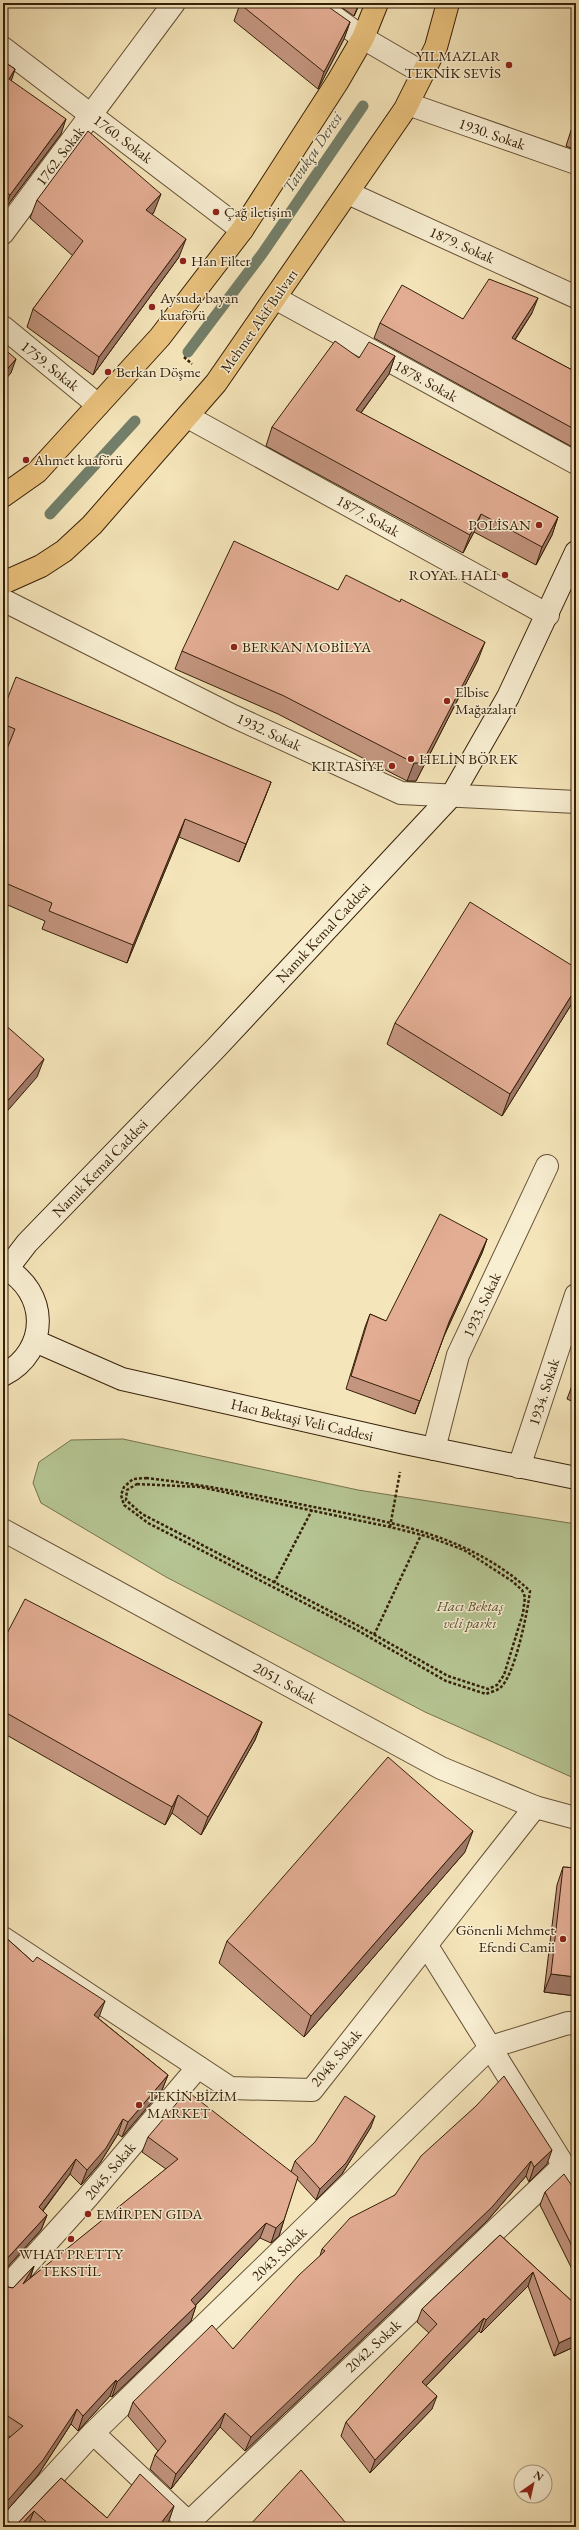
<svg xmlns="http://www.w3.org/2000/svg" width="579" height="2530" font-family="'EB Garamond',serif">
<rect width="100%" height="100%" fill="#f5e5ba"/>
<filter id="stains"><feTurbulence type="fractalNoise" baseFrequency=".005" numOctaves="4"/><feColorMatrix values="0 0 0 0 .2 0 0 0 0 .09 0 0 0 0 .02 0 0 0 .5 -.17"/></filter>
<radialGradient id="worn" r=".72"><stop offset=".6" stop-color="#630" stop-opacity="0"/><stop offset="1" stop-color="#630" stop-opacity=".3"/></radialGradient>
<path fill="#b6c694" stroke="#76724e" d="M123 1439 358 1490 576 1524V1779L425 1712 166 1577 41 1503 33 1483 39 1462 71 1440Z"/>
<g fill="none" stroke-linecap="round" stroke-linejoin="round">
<g stroke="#737f6a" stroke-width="11">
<path d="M188 352 262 254 363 106"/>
<path d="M50 514 135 421"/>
</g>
<defs>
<g id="street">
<path d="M315 3 363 38 423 73"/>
<path d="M3 48 242 230"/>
<path d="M408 104 576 163"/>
<path d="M348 193 576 297"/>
<path d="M3 233 174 3"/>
<path d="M275 298 576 463"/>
<path d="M3 327 98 405"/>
<path d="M188 417 548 615"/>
<path d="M3 600 233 716 401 793 576 802"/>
<path d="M434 1449 458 1355 547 1166"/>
<path d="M519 1467 576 1295"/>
<path d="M3 1530 441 1768 535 1807 576 1818"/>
<path d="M3 1938 230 2088 312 2090 535 1807"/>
<path d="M427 1946 576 2185"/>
<path d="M3 2291 87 2198 198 2067"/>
<path d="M93 2433 188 2522"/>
<path d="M7 2527 93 2433 491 2047 568 2023 576 2024"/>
<path d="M184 2527 563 2166"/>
</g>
<g id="secondary">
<path d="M3 1267C49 1291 50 1351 3 1375"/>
<path d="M7 1269 27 1243 215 1049 452 795 508 697 576 552"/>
<path d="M35 1341 122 1379 405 1443 576 1478"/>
</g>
<g id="primary">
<path d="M3 496 37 472 160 337 242 230 338 81 363 38 377 3"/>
<path d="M3 583 41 566 64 551 92 525 216 383 405 109 436 47 448 3"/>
</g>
</defs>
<use href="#street" stroke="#655034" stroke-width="24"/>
<use href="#secondary" stroke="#351f08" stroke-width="24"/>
<use href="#primary" stroke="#351f08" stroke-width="24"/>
<g stroke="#351f08" stroke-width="2.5" stroke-dasharray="3 2" stroke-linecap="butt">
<path d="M184 357 192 364"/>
<path d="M146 1478C200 1484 251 1494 304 1505 384 1521 468 1533 530 1591 528 1610 515 1676 500 1688 496 1691 490 1692 486 1694L446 1681 355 1629 148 1523 124 1505 121 1495 124 1487 133 1479Z"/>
<path d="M137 1484 200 1487 390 1527 426 1536 464 1550 512 1581 522 1590 525 1597 523 1613 504 1675 497 1685 488 1689 448 1676 357 1625 142 1514 126 1500 127 1490Z"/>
<path d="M390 1527 400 1472"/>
<path d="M274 1583 312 1510"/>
<path d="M374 1635 421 1535"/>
</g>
<use href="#street" stroke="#f8eed2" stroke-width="22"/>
<use href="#secondary" stroke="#f8eed2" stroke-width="22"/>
<use href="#primary" stroke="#eac27d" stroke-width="22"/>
</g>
<g fill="#c3957f" stroke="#351f08">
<path d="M335 3H360L354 16Z"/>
<path d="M240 4 350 22 344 39 318 89 234 21Z"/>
<path d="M3 61 15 69 11 80 61 134 4 210 3 209Z"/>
<path d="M576 115V150L566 146Z"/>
<path d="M37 200 154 212 152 215 179 257 93 375 27 327 33 309 73 256 30 218Z"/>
<path d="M532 313 515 340 576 372V449L374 338 380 323 463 319Z"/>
<path d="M395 356 389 374 361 413 558 517 552 535 536 565 474 532 463 553 266 446 272 427 359 358Z"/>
<path d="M182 651 478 660 416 781H407L278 714 175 669Z"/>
<path d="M3 710 271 782 264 800 239 862 179 837 127 963 42 929 45 921 3 903V759L8 747 3 745Z"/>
<path d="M576 968V997L502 1116 387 1044 395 1023Z"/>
<path d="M487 1239 482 1253 444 1336 415 1414 346 1389 365 1327 370 1314 386 1321Z"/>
<path d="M576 1375V1403L567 1399Z"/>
<path d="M3 1641 262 1722 255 1740 201 1835 172 1813 165 1825 3 1733Z"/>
<path d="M465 1852 304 2037 219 1963 227 1941Z"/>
<path d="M563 1867 576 1868V1996L544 1992 557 1885Z"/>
<path d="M3 1935 33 1962 99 2017 98 2018 168 2075 162 2090 122 2137 118 2134 100 2163 81 2185 70 2174 43 2211 47 2215 41 2230 3 2272Z"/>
<path d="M476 2106 547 2164 529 2182 526 2176 487 2221 245 2451 220 2427 171 2489 150 2469 155 2455 158 2451 128 2416 133 2402 233 2349 320 2256 322 2249 395 2195Z"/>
<path d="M371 2127 342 2174 316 2200 297 2179 284 2220 279 2236 271 2243 260 2238 196 2305 191 2321 112 2397 110 2396 78 2431 71 2424 38 2475 3 2515V2443L10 2437 3 2432V2286L13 2288 34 2266 30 2279 166 2169 142 2152 148 2137 291 2172 295 2161Z"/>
<path d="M545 2192H576V2277L540 2205Z"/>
<path d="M500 2235 576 2305V2349L574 2347 554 2356 528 2286 481 2333 479 2331 426 2386 432 2409 370 2473 341 2436 346 2422 429 2333 417 2322 422 2309Z"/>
<path d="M61 2478 107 2518 169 2521 164 2527H29L4 2521 17 2524Z"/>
</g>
<g fill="#9f7968" stroke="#351f08">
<path d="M359 3H360L354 16Z"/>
<path d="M350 22 344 39 318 89 324 72Z"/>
<path d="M15 69 10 85 9 79Z"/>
<path d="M66 119 61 134 4 210 10 195Z"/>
<path d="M161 194 154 212 140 229 146 210Z"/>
<path d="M186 239 179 257 93 375 99 357Z"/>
<path d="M538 298 532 313 506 353 512 338Z"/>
<path d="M395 356 389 374 349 429 356 410Z"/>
<path d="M16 359 11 373 3 382V374Z"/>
<path d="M481 514 474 532 463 553 470 535Z"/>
<path d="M558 517 552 535 536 565 542 547Z"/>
<path d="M485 642 478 660 416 781H407L414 763Z"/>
<path d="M271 782 264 800 239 862 246 844Z"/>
<path d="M185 819 179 837 127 963 133 945Z"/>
<path d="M576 988V997L502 1116 510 1094Z"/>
<path d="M44 1059 37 1077 3 1116V1106Z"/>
<path d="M487 1239 482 1253 444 1336 415 1414 449 1322Z"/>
<path d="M262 1722 255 1740 201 1835 208 1817Z"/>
<path d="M178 1795 172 1813 165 1825 172 1807Z"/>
<path d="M473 1831 465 1852 304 2037 311 2016Z"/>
<path d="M551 1974 576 1977V1996L544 1992Z"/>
<path d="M105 2001 99 2017 88 2030 94 2015Z"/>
<path d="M168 2075 162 2090 122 2137 128 2122Z"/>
<path d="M375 2116 371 2127 342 2174 316 2200 320 2189Z"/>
<path d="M123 2119 118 2134 100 2163 81 2185 87 2170Z"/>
<path d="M552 2150 547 2164 529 2182 534 2167Z"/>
<path d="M76 2159 70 2174 34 2222 39 2207Z"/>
<path d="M531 2161 526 2176 487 2221 245 2451 251 2437Z"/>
<path d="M47 2215 41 2230 3 2272V2263Z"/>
<path d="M284 2220 279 2236 271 2243 276 2228Z"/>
<path d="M266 2223 260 2238 186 2315 191 2300Z"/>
<path d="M34 2266 29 2281 23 2284Z"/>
<path d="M533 2272 528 2286 481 2333 486 2320Z"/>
<path d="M196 2306 191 2321 112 2397 117 2382Z"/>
<path d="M484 2318 479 2331 417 2395 422 2382Z"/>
<path d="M576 2335V2343L574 2347 554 2356 559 2343Z"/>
<path d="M116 2380 110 2396 78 2431 83 2416Z"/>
<path d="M437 2396 432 2409 370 2473 375 2460Z"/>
<path d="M77 2409 71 2424 38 2475 3 2515V2506Z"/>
<path d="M225 2413 220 2427 171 2489 176 2474Z"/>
<path d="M174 2506 169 2521 164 2527H158Z"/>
<path d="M34 2511 28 2526V2527H19Z"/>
</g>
<g fill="#e3ad94" stroke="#351f08">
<path d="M241 3H323L350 22 324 72 240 4Z"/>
<path d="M3 61 15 69 9 79 66 119 10 195 3 190Z"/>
<path d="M576 117V131L572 129Z"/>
<path d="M88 131 161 194 146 210 186 239 99 357 33 309 83 241 37 200Z"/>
<path d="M489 279 538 298 512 338 576 372V430L380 323 402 285 463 319Z"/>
<path d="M335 341 359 358 369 342 395 356 356 410 558 517 542 547 481 514 470 535 272 427Z"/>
<path d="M3 348 16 359 3 374Z"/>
<path d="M234 541 338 590 346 575 400 602 401 599 485 642 422 763H414L284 696 182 651Z"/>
<path d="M16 677 271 782 246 844 185 819 133 945 49 911 52 903 3 882V759L15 729 3 724V710Z"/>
<path d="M470 902 576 968V988L510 1094 395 1023Z"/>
<path d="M3 1023 44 1059 3 1106Z"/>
<path d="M440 1214 487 1239 449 1322 420 1401 351 1376 370 1314 386 1321Z"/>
<path d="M576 1375V1384L573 1382Z"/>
<path d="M25 1599 262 1722 208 1817 178 1795 172 1807 3 1711V1641Z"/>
<path d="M388 1757 473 1831 311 2016 227 1941Z"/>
<path d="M563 1867 576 1868V1977L551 1974Z"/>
<path d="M3 1935 33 1962 37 1957 105 2001 94 2015 168 2075 128 2122 123 2119 106 2148 87 2170 76 2159 39 2207 47 2215 3 2263Z"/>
<path d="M504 2076 552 2150 534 2167 531 2161 492 2207 251 2437 225 2413 176 2474 155 2455 166 2441 133 2402 212 2325 233 2349 299 2275 325 2251 322 2249 350 2218 395 2195 421 2156 476 2106Z"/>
<path d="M187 2091 298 2177 284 2220 276 2228 266 2223 191 2300 196 2306 117 2382 116 2380 83 2416 77 2409 43 2460 3 2506V2443L23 2426 3 2413V2286L13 2288 34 2266 23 2284 178 2159 148 2137Z"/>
<path d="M345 2096 375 2116 346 2163 320 2189 295 2161 315 2142Z"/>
<path d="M564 2174 576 2192V2254L545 2192Z"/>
<path d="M500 2235 576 2305V2335L559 2343 533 2272 486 2320 484 2318 422 2382 437 2396 375 2460 346 2422 437 2324 422 2309Z"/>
<path d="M301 2470 345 2522 341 2527H248Z"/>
<path d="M140 2474 174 2506 158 2527H52L34 2511 19 2527H3V2517L4 2521 17 2524 61 2478 107 2518Z"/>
</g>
<g fill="#8f2418" stroke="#f8eed2" stroke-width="1.5">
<circle cx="509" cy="65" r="4"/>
<circle cx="216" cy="212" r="4"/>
<circle cx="183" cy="261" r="4"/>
<circle cx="152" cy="307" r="4"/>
<circle cx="108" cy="372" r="4"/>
<circle cx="26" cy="460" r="4"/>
<circle cx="539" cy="525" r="4"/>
<circle cx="505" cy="575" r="4"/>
<circle cx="234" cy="647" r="4"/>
<circle cx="447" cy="701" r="4"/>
<circle cx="411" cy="759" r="4"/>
<circle cx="392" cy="766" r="4"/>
<circle cx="563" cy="1939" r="4"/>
<circle cx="139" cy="2105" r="4"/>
<circle cx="88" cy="2214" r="4"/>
<circle cx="71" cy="2239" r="4"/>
</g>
<g text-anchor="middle" stroke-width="3" stroke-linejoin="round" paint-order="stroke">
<g font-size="15" fill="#351f08" stroke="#f8eed2" text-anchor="start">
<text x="501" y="61" text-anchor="end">YILMAZLAR<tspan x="501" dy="17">TEKNİK SEVİS</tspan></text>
<text x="224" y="217">Çağ iletişim</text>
<text x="191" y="266">Han Filter</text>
<text x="160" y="303">Aysuda bayan<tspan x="160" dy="17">kuaförü</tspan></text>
<text x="116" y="377">Berkan Döşme</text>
<text x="34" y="465">Ahmet kuaförü</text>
<text x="531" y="530" text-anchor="end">POLİSAN</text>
<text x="497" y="580" text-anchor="end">ROYAL HALI</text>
<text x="242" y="652">BERKAN MOBİLYA</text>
<text x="455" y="697">Elbise<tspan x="455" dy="17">Mağazaları</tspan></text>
<text x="419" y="764">HELİN BÖREK</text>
<text x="384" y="771" text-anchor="end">KIRTASİYE</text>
<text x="555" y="1935" text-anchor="end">Gönenli Mehmet<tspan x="555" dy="17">Efendi Camii</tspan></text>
<text x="147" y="2101">TEKİN BİZİM<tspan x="147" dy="17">MARKET</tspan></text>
<text x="96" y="2219">EMİRPEN GIDA</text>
<text x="71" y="2259" text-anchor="middle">WHAT PRETTY<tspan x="71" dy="17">TEKSTİL</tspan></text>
</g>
<g font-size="15" fill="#351f08" stroke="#f8eed2">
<text transform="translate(492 134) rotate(19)" y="5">1930. Sokak</text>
<text transform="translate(123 139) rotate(37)" y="5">1760. Sokak</text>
<text transform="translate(60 156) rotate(-53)" y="5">1762. Sokak</text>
<text transform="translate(462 245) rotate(24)" y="5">1879. Sokak</text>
<text transform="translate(259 321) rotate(-55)" y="5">Mehmet Akif Bulvarı</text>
<text transform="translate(50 366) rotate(39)" y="5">1759. Sokak</text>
<text transform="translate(426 381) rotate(29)" y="5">1878. Sokak</text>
<text transform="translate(368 516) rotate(29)" y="5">1877. Sokak</text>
<text transform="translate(269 732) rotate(25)" y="5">1932. Sokak</text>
<text transform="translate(323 933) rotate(-47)" y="5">Namık Kemal Caddesi</text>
<text transform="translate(100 1168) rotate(-46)" y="5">Namık Kemal Caddesi</text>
<text transform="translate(482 1305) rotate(-65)" y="5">1933. Sokak</text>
<text transform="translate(544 1392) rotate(-72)" y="5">1934. Sokak</text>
<text transform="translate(302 1420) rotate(13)" y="5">Hacı Bektaşi Veli Caddesi</text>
<text transform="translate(285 1683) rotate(29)" y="5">2051. Sokak</text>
<text transform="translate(336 2058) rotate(-50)" y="5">2048. Sokak</text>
<text transform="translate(110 2171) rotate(-50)" y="5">2045. Sokak</text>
<text transform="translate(279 2254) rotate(-44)" y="5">2043. Sokak</text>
<text transform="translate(373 2346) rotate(-43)" y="5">2042. Sokak</text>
</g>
<g font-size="15" font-style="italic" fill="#5c5132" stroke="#f8eed2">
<text x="470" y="1611">Hacı Bektaş<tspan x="470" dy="17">veli parkı</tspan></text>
</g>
<g font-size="16" font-style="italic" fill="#544f39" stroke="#f8eed2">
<text transform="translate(312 152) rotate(-56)" y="6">Tavukçu Deresi</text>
</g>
</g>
<rect width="579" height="2530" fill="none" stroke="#f5e5ba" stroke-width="16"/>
<rect x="4" y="4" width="571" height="2522" fill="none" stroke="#351f08" stroke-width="2"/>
<rect x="8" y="8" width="563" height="2514" fill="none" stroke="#351f08"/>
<g transform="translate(533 2484) rotate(34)"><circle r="19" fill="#f8eed2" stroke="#aa9b81"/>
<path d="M0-3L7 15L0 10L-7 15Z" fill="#8f2418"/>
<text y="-6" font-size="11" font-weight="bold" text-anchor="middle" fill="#351f08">N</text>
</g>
<rect width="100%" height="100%" filter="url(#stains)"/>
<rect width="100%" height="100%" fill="url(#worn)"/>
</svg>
